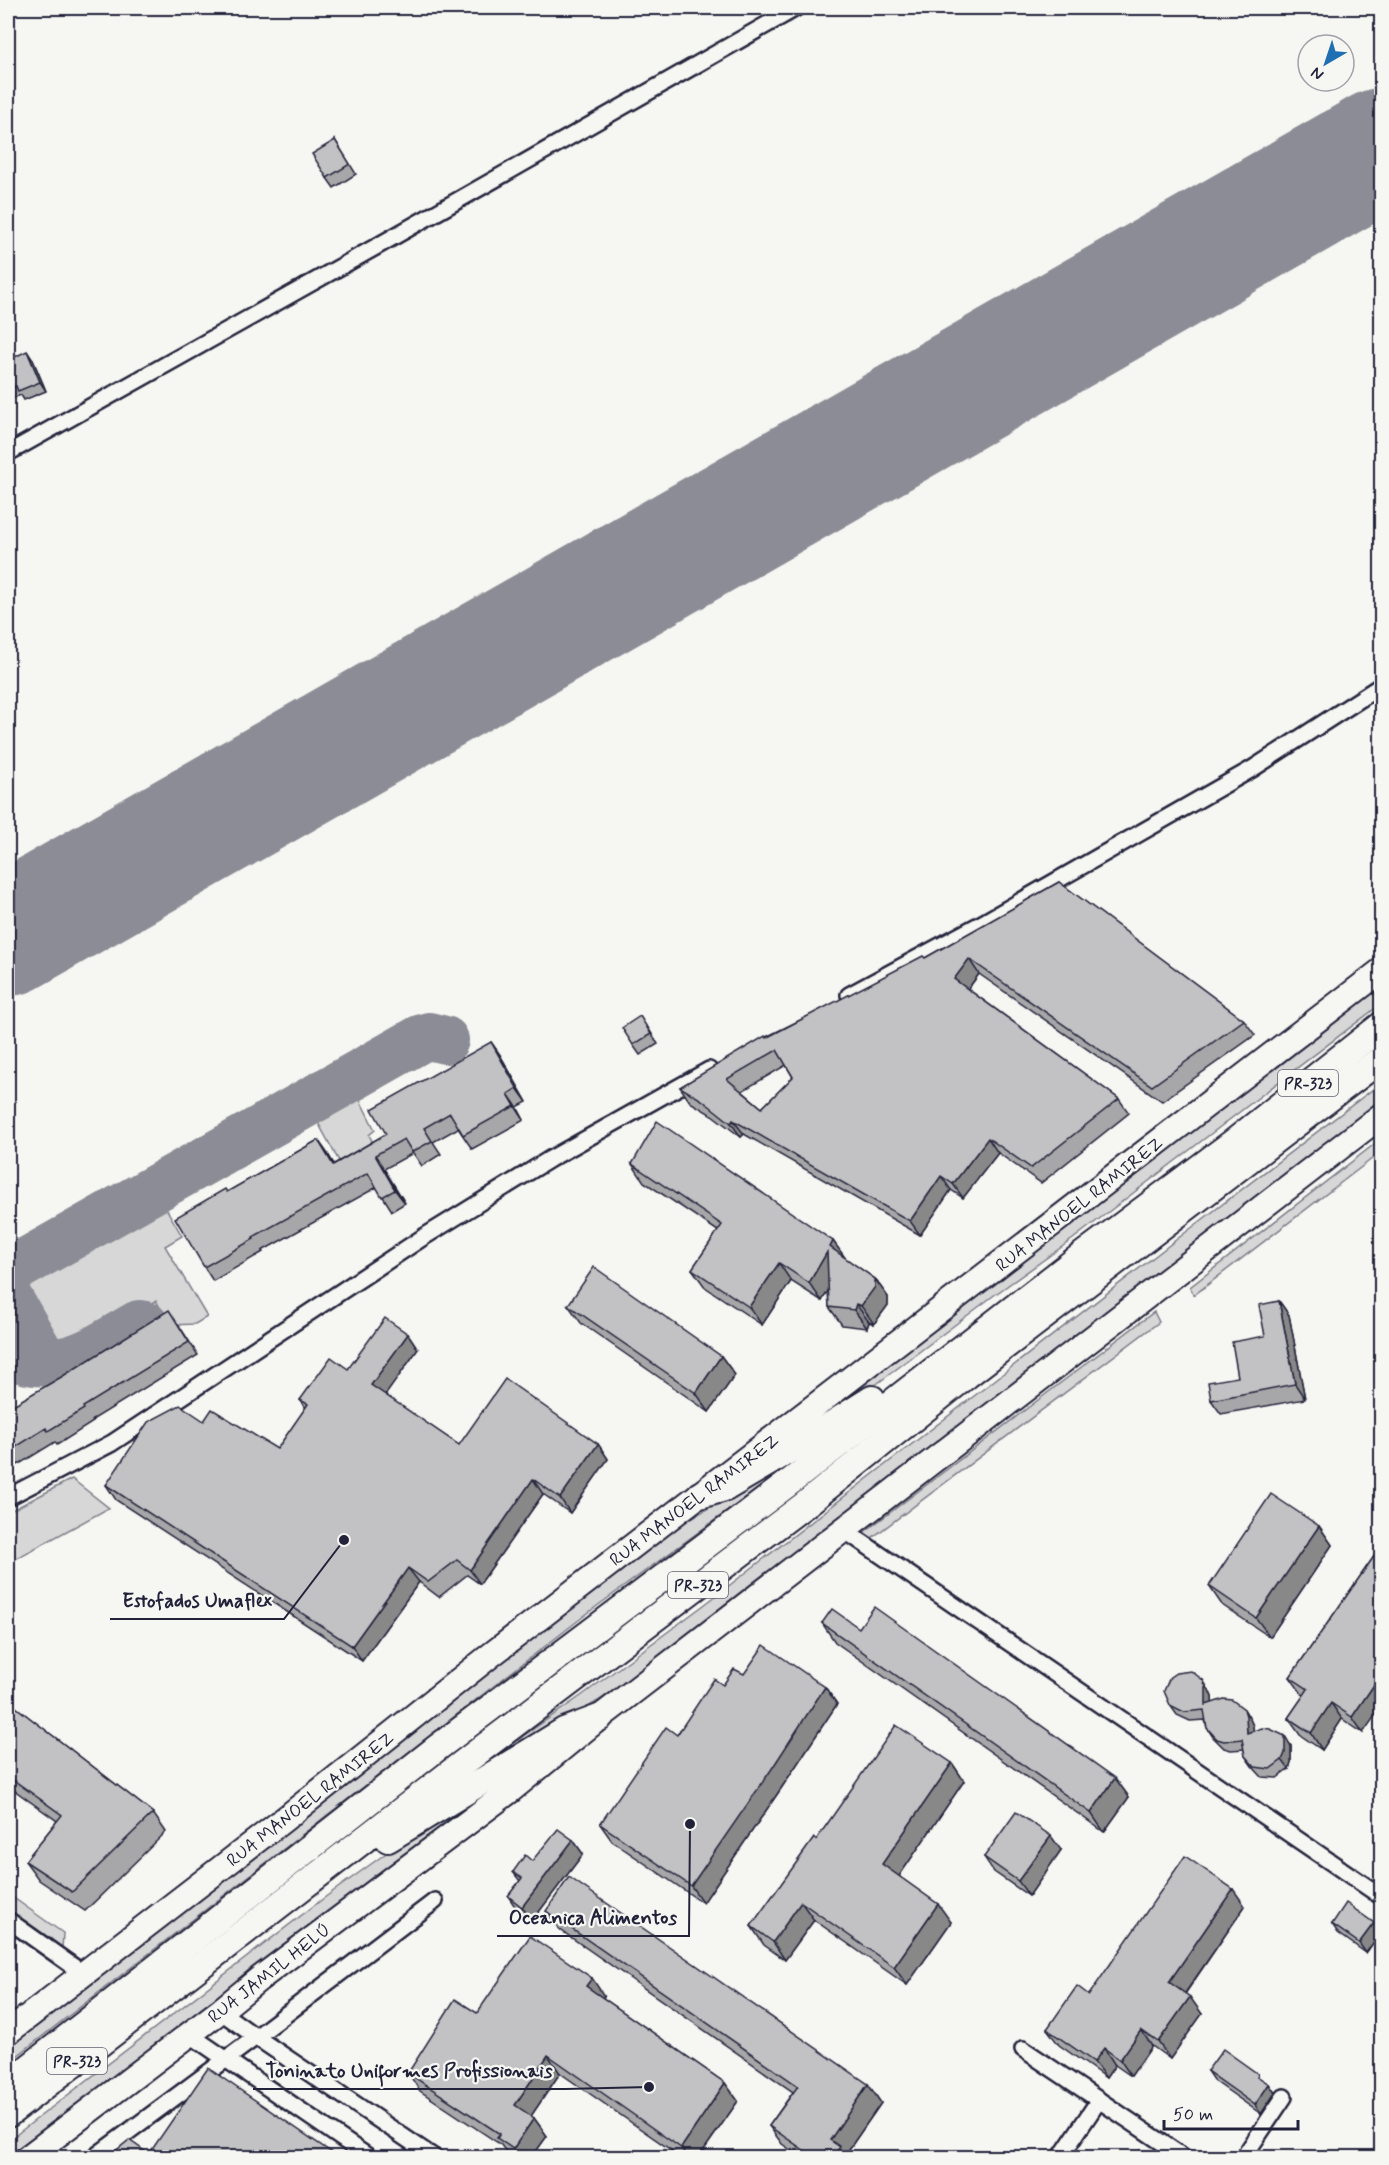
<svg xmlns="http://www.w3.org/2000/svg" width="1389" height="2165" font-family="Mynerve,sans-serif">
<rect width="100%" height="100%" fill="#f6f6f2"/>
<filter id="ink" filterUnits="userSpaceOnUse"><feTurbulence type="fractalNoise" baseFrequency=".0167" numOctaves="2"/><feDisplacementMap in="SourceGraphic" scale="12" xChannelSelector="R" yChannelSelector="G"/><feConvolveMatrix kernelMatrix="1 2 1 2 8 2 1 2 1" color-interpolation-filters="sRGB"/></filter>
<g filter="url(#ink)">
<g fill="#d7d7d7" stroke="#7c7c89" stroke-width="1.5">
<path d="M1381 983V1004L1073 1239 993 1296 874 1386 808 1427Z"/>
<path d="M1381 1083V1101L656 1661 598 1701 473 1776 471 1772 581 1696 704 1605 1190 1229Z"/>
<path d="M357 1094 375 1130 369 1135 380 1156 346 1174 315 1117Z"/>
<path d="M1381 1139V1152L1194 1295 1190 1287Z"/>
<path d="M163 1203 182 1236 165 1246 207 1317 195 1324 171 1325 156 1301 72 1349 60 1353 46 1341 16 1288Z"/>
<path d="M1154 1312 1159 1322 869 1540 863 1536V1533Z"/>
<path d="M790 1461 792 1464 593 1609 8 2063V2042L553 1620 681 1524Z"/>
<path d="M72 1479 109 1508 8 1563V1512Z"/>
<path d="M492 1786 415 1851 13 2157 8 2158V2141L324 1898 403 1841Z"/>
<path d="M8 1894 63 1933 62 1949 8 1910Z"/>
</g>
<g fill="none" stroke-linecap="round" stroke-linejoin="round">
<g stroke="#8c8c96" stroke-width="48">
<path d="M1364 159 1379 138 1382 117"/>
<path d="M8 1272 422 1038 429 1036 445 1040"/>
<path d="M8 1297 40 1353"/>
<path d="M10 1356C64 1375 93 1350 139 1324L145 1325 152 1333"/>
</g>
<path stroke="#8c8c96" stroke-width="122" d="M8 935 1382 149"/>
<defs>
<g id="minor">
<path d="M8 453 381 244 796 8"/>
<path d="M849 995 986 921 1252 769 1382 685"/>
<path d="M8 1497 112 1443 422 1238 550 1159 709 1070"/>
<path d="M844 1530 1382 1897"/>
<path d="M8 1920 84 1974"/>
<path d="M220 2011 256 2037 435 2158"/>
<path d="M189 2034 370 2158"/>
<path d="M1023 2049 1185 2158"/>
<path d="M93 2158 256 2037 435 1901"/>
<path d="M1060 2158 1099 2100"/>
<path d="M1243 2158 1284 2097"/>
</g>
<g id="primary">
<path d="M8 2032 282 1821 491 1655 1382 970"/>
<path d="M27 2158 220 2011 259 1979 511 1790 599 1718 1382 1115"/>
</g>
<g id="trunk">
<path d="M700 1495 725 1488 825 1429 872 1399"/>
<path d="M388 1839 564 1731 599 1718"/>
<path d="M8 2084 437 1748 790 1482 1072 1263 1234 1142 1382 1025"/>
<path d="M8 2114 467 1760 807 1503 967 1375 1382 1058"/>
</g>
</defs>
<use href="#minor" stroke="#22223b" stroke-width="20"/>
<use href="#primary" stroke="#22223b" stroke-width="28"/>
<use href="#trunk" stroke="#22223b" stroke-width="30"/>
<use href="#minor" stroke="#f6f6f2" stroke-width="15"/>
<use href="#primary" stroke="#f6f6f2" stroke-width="24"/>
<use href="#trunk" stroke="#f6f6f2" stroke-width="26"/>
</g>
<g fill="#a7a7a9" stroke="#22223b" stroke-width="1.5" fill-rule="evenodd">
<path d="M335 140 356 174 334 188 327 178Z"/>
<path d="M33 360 46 391 24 400 21 395 8 400V374Z"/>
<path d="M1059 882 1244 1020 1255 1035 1162 1101 979 974 968 989 1119 1099 1129 1113 1041 1183 998 1153 963 1198 951 1190 920 1235 744 1134 741 1137 712 1115 690 1102 680 1087 766 1037 925 958ZM786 1065 793 1077 762 1108 742 1091Z"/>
<path d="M647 1026 658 1044 640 1055 633 1045Z"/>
<path d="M491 1042 500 1055 527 1102 517 1107 524 1120 472 1149 458 1128 433 1142 441 1154 422 1166 413 1153 384 1169 405 1203 392 1211 377 1187 262 1251 263 1252 213 1281 204 1267 227 1192 318 1140 334 1164 386 1134Z"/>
<path d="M632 1164 833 1241 845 1258 875 1279 888 1297V1305L874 1324 869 1322 867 1328 842 1325 829 1307 828 1290 822 1301 791 1281 762 1325 705 1287 692 1269 718 1231 644 1182Z"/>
<path d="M1279 1301 1289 1315 1305 1399 1221 1414 1211 1400 1238 1377 1265 1336Z"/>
<path d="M568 1305 721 1356 735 1375 709 1412 581 1323Z"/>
<path d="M178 1324 198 1355 92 1420 93 1422 57 1445 55 1442 8 1471V1408Z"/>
<path d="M408 1334 418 1349 385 1395 459 1445 598 1444 608 1459 570 1513 543 1494 480 1584 467 1575 439 1597 419 1582 362 1661 116 1500 106 1485 204 1421 277 1449 306 1408 300 1400 348 1369Z"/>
<path d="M1319 1526 1332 1545 1270 1637 1222 1605 1209 1586Z"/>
<path d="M1382 1545 1363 1733 1342 1719 1322 1750 1300 1735 1288 1718 1304 1695 1302 1694 1290 1677Z"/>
<path d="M822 1623 859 1628 1115 1778 1129 1797 1104 1832 835 1642Z"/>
<path d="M744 1674 825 1687 837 1704 782 1787 703 1903 612 1841 600 1824 677 1735 723 1685Z"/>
<path d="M1209 1690 1212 1697V1703L1250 1719 1253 1726V1731L1291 1746V1762L1289 1769 1277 1778 1262 1777 1252 1766 1245 1756 1244 1749 1231 1750 1224 1748 1213 1737 1207 1728 1205 1720 1190 1721 1177 1715 1170 1705Z"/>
<path d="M8 1701 153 1813 166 1832 85 1911 39 1880 25 1861 57 1821 14 1790 8 1780Z"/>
<path d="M952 1763 964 1781 899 1876 951 1922 907 1985 814 1920 785 1960 764 1945 751 1926 816 1840Z"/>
<path d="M573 1840 583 1854 532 1921 518 1911 508 1896 520 1881 513 1872 532 1861Z"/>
<path d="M1061 1850 1029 1896 994 1872 984 1857Z"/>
<path d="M1245 1906 1185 1994 1202 2014 1170 2059 1152 2046 1131 2076 1115 2065 1106 2078 1059 2045 1047 2029 1089 1995Z"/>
<path d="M546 1911 868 2084 881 2103 845 2155 847 2157H801L782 2144 769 2126 793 2092 559 1929Z"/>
<path d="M1332 1924 1381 1932 1366 1953 1338 1933Z"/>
<path d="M604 1996 603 1998 725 2083 738 2101 699 2157H681L560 2073 531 2116 534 2118 547 2136 532 2157H511L509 2156 501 2145 420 2091 408 2073 477 2013Z"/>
<path d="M1207 2071 1262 2080 1269 2084 1275 2093 1261 2114 1213 2080Z"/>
</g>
<g fill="#888889" stroke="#22223b" stroke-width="1.5">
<path d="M27 351 33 360 46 391 40 382Z"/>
<path d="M969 959 979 974 964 994 954 979Z"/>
<path d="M491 1042 500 1055 527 1102 517 1088Z"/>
<path d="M508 1094 517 1107 524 1120 515 1106Z"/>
<path d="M733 1120 744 1134 741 1137 731 1123Z"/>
<path d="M988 1138 998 1153 963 1198 953 1184Z"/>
<path d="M318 1140 328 1154 342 1179 333 1165Z"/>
<path d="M375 1155 384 1169 405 1203 395 1190Z"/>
<path d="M941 1176 951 1190 920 1235 910 1221Z"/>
<path d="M833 1241 846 1259 830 1247Z"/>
<path d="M827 1252 840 1271 822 1301 809 1283Z"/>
<path d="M779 1263 791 1281 762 1325 749 1307Z"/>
<path d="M875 1279 888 1297V1305L874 1324 861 1306Z"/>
<path d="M1279 1301 1289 1315 1305 1399 1295 1384Z"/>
<path d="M856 1304 869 1322 867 1328 854 1310Z"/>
<path d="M408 1334 418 1349 382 1400 371 1385Z"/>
<path d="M721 1356 735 1375 709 1412 696 1393Z"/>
<path d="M598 1444 608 1459 570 1513 560 1498Z"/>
<path d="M533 1479 543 1494 480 1584 470 1570Z"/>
<path d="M1319 1526 1332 1545 1270 1637 1256 1618Z"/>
<path d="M408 1568 419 1582 362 1661 352 1646Z"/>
<path d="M1382 1673V1706L1363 1733 1352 1717Z"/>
<path d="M1203 1680 1209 1690 1212 1697 1213 1714 1206 1705Z"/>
<path d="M825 1687 837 1704 782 1787 703 1903 691 1886Z"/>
<path d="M1331 1703 1342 1719 1322 1750 1311 1733Z"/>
<path d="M1244 1709 1250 1719 1253 1726 1254 1742 1247 1733Z"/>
<path d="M1285 1736 1291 1746V1762L1289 1769 1282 1760Z"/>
<path d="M952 1763 964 1781 895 1882 882 1864Z"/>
<path d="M1115 1778 1129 1797 1104 1832 1091 1813Z"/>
<path d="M1051 1836 1061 1850 1029 1896 1018 1881Z"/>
<path d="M573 1840 583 1854 532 1921 522 1907Z"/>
<path d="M1233 1889 1245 1906 1181 1999 1169 1982Z"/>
<path d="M801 1902 814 1920 785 1960 773 1942Z"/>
<path d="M938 1904 951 1922 907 1985 894 1967Z"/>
<path d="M1374 1923 1381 1932 1366 1953 1359 1943Z"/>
<path d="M592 1978 604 1996 599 2004 586 1986Z"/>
<path d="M1190 1997 1202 2014 1170 2059 1158 2042Z"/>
<path d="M1141 2030 1152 2046 1131 2076 1120 2060Z"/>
<path d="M1104 2048 1115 2065 1106 2078 1094 2062Z"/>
<path d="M548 2055 560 2073 527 2122 515 2105Z"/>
<path d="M725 2083 738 2101 699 2157H687L681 2148Z"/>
<path d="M868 2084 881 2103 845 2155 847 2157H832L830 2140Z"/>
<path d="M1269 2084 1275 2093 1261 2114 1255 2105Z"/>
<path d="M534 2118 547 2136 532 2157H519L513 2149Z"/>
</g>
<g fill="#c2c2c4" stroke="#22223b" stroke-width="1.5" fill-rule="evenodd">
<path d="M335 140 350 164 327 178 312 154Z"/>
<path d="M27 351 40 382 18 391 16 386 8 389V374L10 373 8 366V360Z"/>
<path d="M1059 882 1244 1020 1152 1086 969 959 954 979 1119 1099 1031 1168 988 1138 953 1184 941 1176 910 1221 733 1120 731 1123 702 1100 680 1087 765 1036 766 1038 923 956 925 958ZM777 1050 793 1077 762 1108 727 1079Z"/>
<path d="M640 1016 651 1034 633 1045 622 1028Z"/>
<path d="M491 1042 517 1088 508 1094 515 1106 463 1135 450 1113 424 1128 432 1141 412 1152 404 1139 375 1155 395 1190 382 1197 368 1173 253 1237 254 1239 204 1267 175 1218 225 1189 227 1192 318 1140 333 1165 386 1134 372 1109Z"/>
<path d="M657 1121 833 1241 830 1247 875 1279V1287L861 1306 856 1304 854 1310 829 1307 827 1252 809 1283 779 1263 749 1307 692 1269 722 1225 632 1164Z"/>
<path d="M594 1267 721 1356 696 1393 568 1305Z"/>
<path d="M1279 1301 1295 1384 1211 1400 1208 1382 1238 1377 1232 1342 1265 1336 1259 1305Z"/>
<path d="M169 1310 189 1342 83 1407 84 1409 48 1431 46 1428 8 1452V1408L63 1376Z"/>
<path d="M385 1318 408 1334 371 1385 459 1445 505 1379 598 1444 560 1498 533 1479 470 1570 457 1560 428 1582 408 1568 352 1646 106 1485 148 1422 180 1405 204 1421 212 1409 277 1449 308 1404 300 1400 331 1357 348 1369Z"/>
<path d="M1271 1494 1319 1526 1256 1618 1209 1586Z"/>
<path d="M1382 1545V1673L1352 1717 1331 1703 1311 1733 1288 1718 1308 1689 1290 1677Z"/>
<path d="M874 1607 1115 1778 1091 1813 822 1623 832 1609 859 1628Z"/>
<path d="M764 1645 825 1687 771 1770 691 1886 600 1824 666 1727 677 1735 714 1679 723 1685 734 1669 744 1674Z"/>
<path d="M1191 1671 1203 1680 1206 1687V1705L1224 1699 1232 1700 1244 1709 1246 1716 1247 1733 1262 1728 1270 1729 1285 1736V1753L1282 1760 1270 1769 1255 1767 1245 1756 1242 1739 1224 1741 1217 1739 1207 1728 1204 1710 1184 1712 1170 1705 1164 1691 1170 1677 1176 1673Z"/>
<path d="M8 1701 153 1813 72 1892 25 1861 62 1815 8 1776Z"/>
<path d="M896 1725 952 1763 882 1864 938 1904 894 1967 801 1902 773 1942 751 1926 814 1838 816 1840Z"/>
<path d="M1016 1812 1051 1836 1018 1881 984 1857Z"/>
<path d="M558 1829 573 1840 522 1907 508 1896 522 1878 513 1872 525 1855 532 1861Z"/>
<path d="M1185 1856 1233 1889 1169 1982 1190 1997 1158 2042 1141 2030 1120 2060 1104 2048 1094 2062 1047 2029 1077 1986 1089 1995Z"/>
<path d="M569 1877 868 2084 830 2140 840 2147 832 2157H814L769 2126 798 2086 546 1911Z"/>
<path d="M1346 1903 1374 1923 1359 1943 1332 1924Z"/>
<path d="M530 1936 592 1978 586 1986 725 2083 681 2148 548 2055 515 2105 534 2118 513 2149 497 2138 500 2134 408 2073 455 1999 477 2013Z"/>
<path d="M1223 2049 1258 2074 1257 2076 1269 2084 1255 2105 1207 2071Z"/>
<path d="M208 2068 338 2157H108L129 2140 149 2154Z"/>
<path d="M1140 2150 1150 2157H1135Z"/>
</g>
</g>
<g text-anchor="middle" stroke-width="4.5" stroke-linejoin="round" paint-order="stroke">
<g fill="#f6f6f2" stroke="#626272" stroke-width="1.5">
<rect x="1278" y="1070" width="60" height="26" rx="4.5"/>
<rect x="668" y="1572" width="60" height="26" rx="4.5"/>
<rect x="47" y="2048" width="60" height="26" rx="4.5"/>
</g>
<g font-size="16" font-weight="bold" fill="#22223b">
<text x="1308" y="1089">PR-323</text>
<text x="698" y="1591">PR-323</text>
<text x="77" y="2067">PR-323</text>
</g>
<g font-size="18" fill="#22223b" stroke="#f6f6f2">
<text transform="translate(1079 1204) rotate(-38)" y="6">RUA MANOEL RAMIREZ</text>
<text transform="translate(694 1500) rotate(-37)" y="6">RUA MANOEL RAMIREZ</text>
<text transform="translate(310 1799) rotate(-38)" y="6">RUA MANOEL RAMIREZ</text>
<text transform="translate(269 1973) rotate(-38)" y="6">RUA JAMIL HELÚ</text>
</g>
</g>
<path fill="none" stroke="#22223b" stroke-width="2" d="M344 1540L284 1619H110M690 1824L689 1936H497M649 2087L565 2089H253"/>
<g fill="#22223b" stroke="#f6f6f2" stroke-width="2">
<circle cx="344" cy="1540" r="6"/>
<circle cx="690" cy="1824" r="6"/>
<circle cx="649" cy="2087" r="6"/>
</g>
<g font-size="20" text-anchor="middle" font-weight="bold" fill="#22223b" stroke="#f6f6f2" stroke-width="4.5" stroke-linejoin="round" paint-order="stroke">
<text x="197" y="1607">Estofados Umaflex</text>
<text x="593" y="1924">Oceanica Alimentos</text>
<text x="409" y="2077">Toninato Uniformes Profissionais</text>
</g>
<rect width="1389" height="2165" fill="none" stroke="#f6f6f2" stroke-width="30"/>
<rect x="15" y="15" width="1359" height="2135" fill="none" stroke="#22223b" stroke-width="2" filter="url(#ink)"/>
<g transform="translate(1326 63) rotate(219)"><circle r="28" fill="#f6f6f2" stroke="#a1a1a9" stroke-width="1.5"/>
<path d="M0-4.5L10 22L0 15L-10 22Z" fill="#1f6fb2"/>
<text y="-9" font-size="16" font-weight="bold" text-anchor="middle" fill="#22223b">N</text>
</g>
<path d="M1164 2120v9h134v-9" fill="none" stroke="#22223b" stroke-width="3"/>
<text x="1173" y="2120" font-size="18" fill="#22223b" stroke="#f6f6f2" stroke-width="4.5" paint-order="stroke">50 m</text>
</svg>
